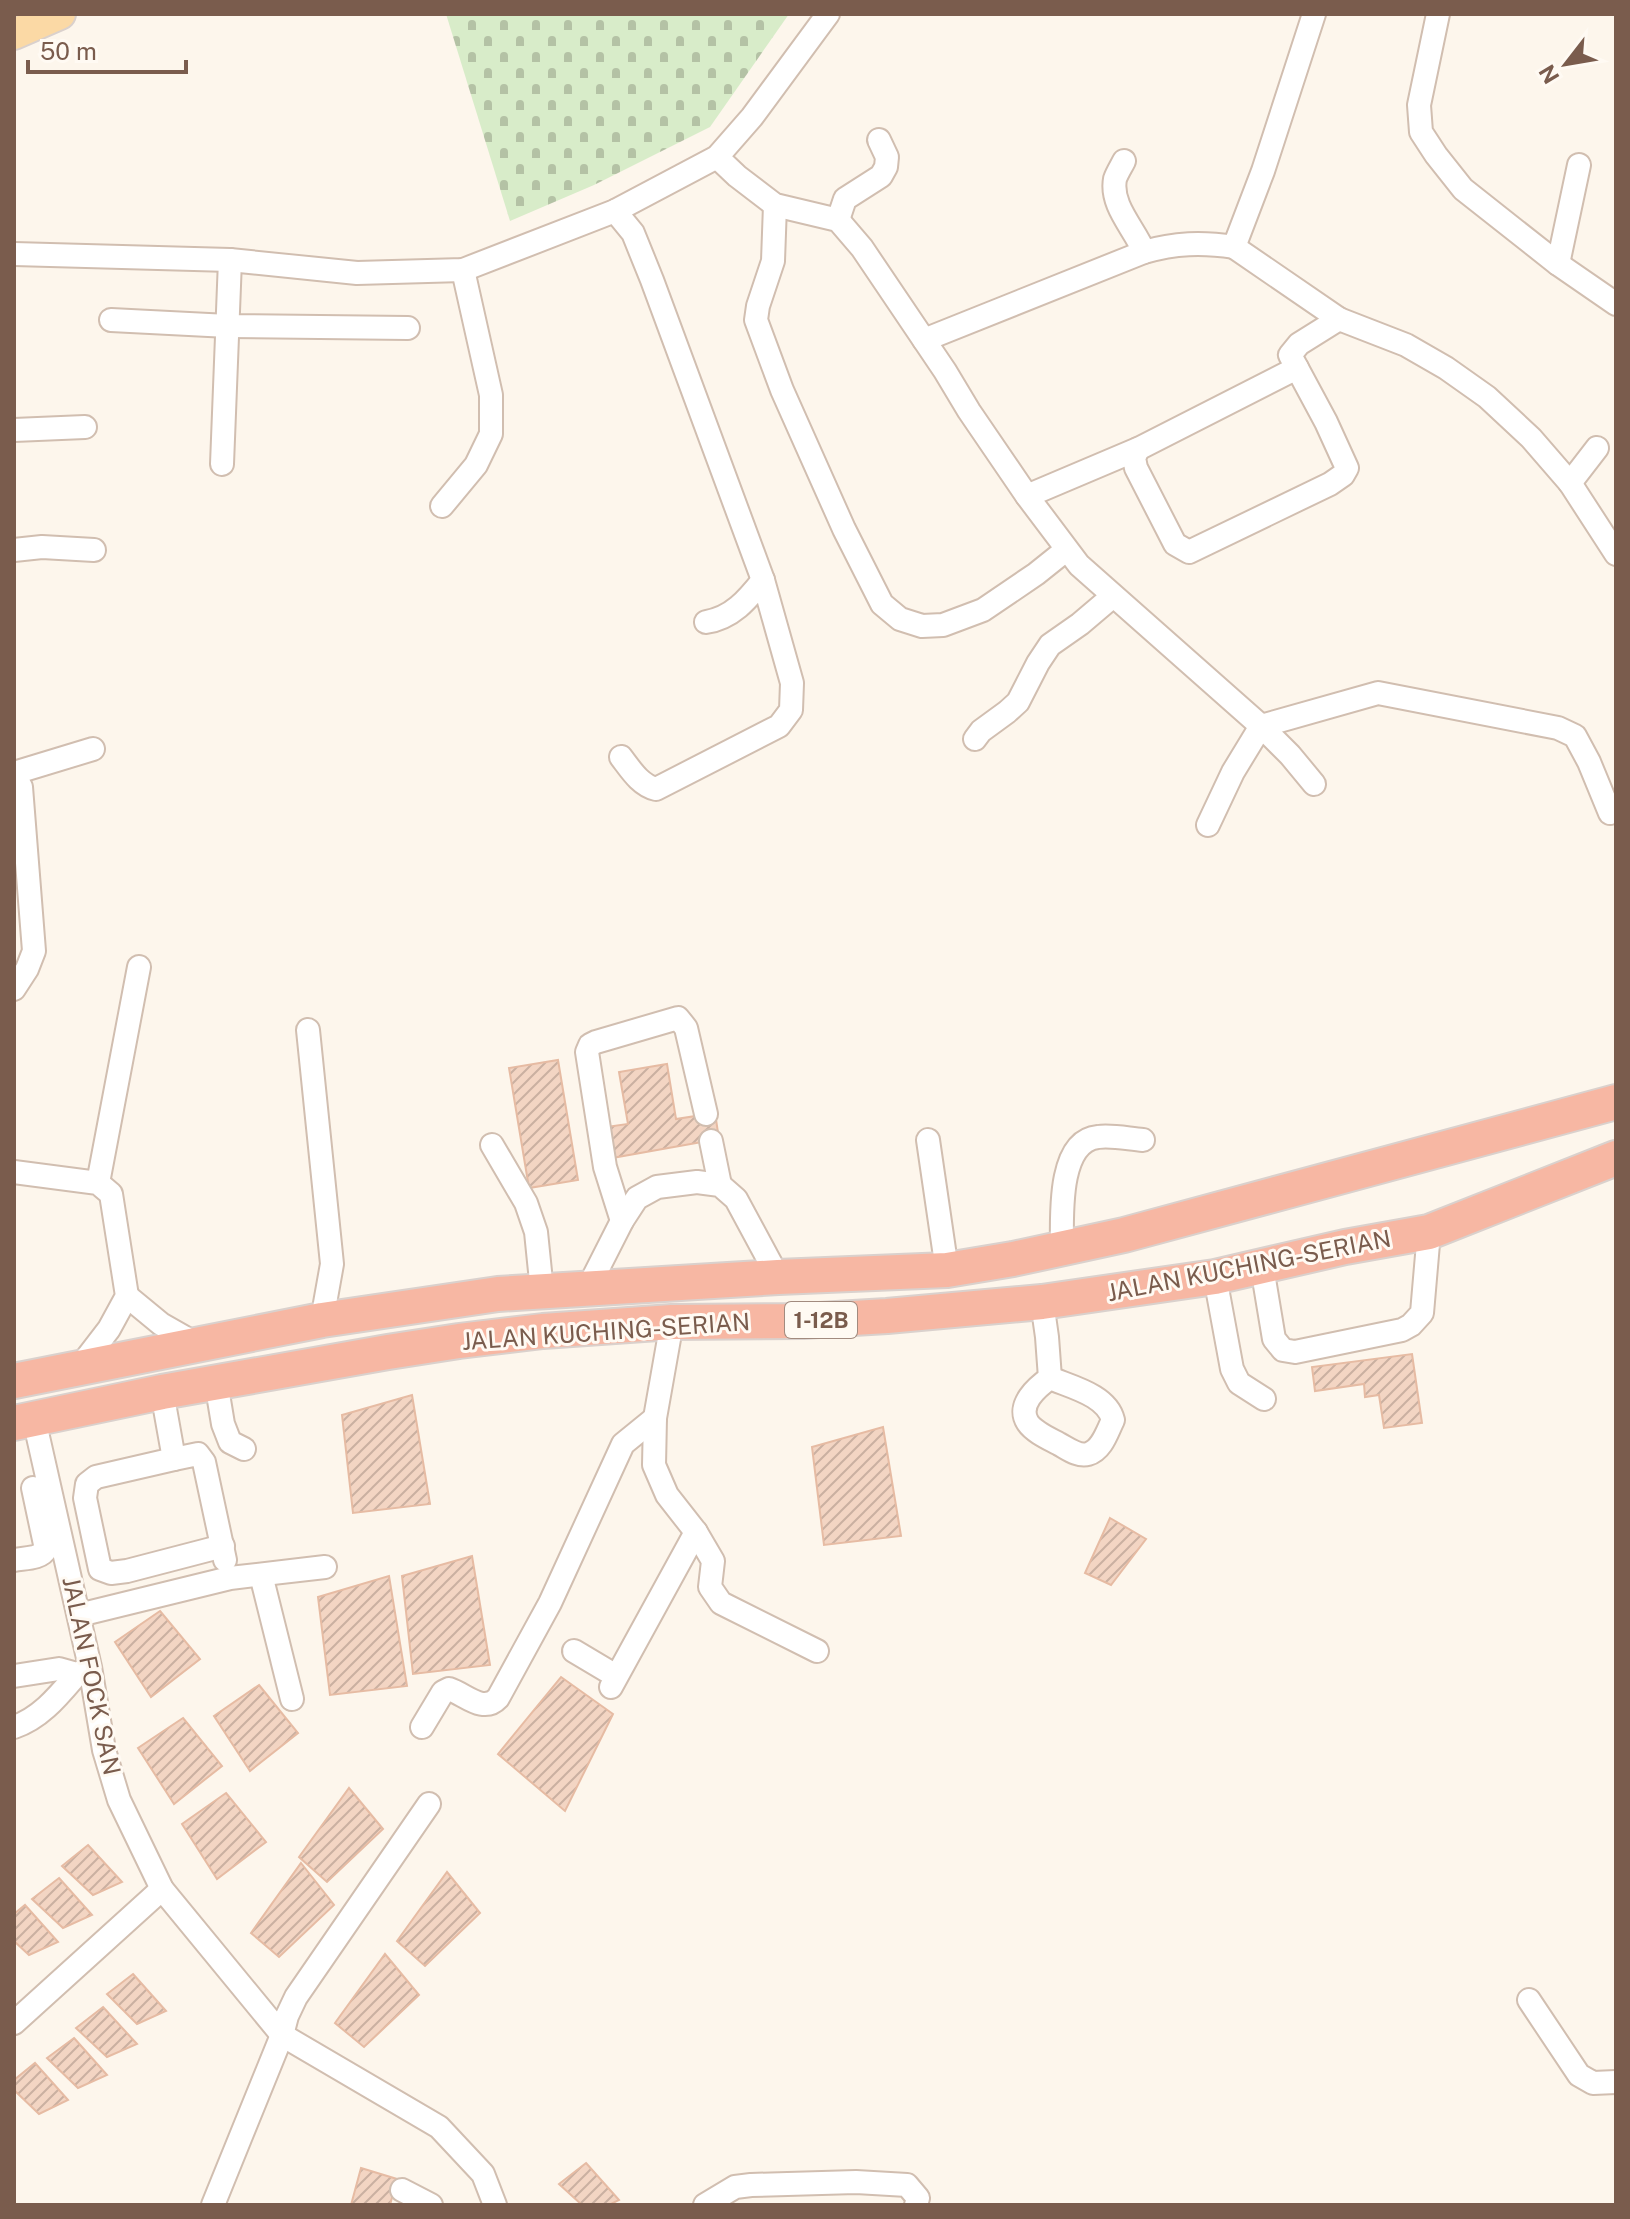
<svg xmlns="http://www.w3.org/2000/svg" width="1630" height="2219" font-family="'Public Sans',sans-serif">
<defs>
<pattern id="cemetery-stones" width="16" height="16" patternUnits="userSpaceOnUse" patternTransform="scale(2)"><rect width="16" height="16" fill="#d8ecc9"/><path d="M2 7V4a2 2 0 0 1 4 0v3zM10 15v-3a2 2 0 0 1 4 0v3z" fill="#b4c2a5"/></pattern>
<pattern id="building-hatch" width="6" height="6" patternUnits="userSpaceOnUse" patternTransform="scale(2)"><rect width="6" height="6" fill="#f3d5c3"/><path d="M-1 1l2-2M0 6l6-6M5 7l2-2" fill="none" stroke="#cab0a1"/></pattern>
</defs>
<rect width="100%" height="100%" fill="#fdf6ec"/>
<path fill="url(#cemetery-stones)" d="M446 14H789L710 127 594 185 510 221Z"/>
<g fill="url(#building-hatch)" stroke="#e6bba3" stroke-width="2">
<path d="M558 1060 578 1180 529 1188 509 1068Z"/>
<path d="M667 1064 676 1119 715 1113 719 1139 612 1158 606 1127 628 1124 619 1072Z"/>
<path d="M1412 1354 1422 1423 1384 1428 1379 1395 1365 1397 1364 1384 1315 1391 1312 1367Z"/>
<path d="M412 1395 430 1504 353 1513 342 1415Z"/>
<path d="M883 1427 901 1536 824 1545 812 1447Z"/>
<path d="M1110 1518 1146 1539 1111 1585 1085 1573Z"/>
<path d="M472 1556 490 1665 413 1674 402 1576Z"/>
<path d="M389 1576 407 1686 330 1695 318 1597Z"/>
<path d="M160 1611 200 1659 151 1697 115 1642Z"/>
<path d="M561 1677 613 1714 565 1811 498 1754Z"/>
<path d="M259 1685 298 1733 250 1771 214 1716Z"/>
<path d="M183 1718 222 1766 174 1804 138 1748Z"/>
<path d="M349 1788 383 1829 327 1882 299 1857Z"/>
<path d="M226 1793 266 1842 217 1879 182 1824Z"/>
<path d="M88 1845 122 1882 93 1895 62 1866Z"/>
<path d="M301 1863 334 1905 279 1957 251 1933Z"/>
<path d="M447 1872 480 1913 425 1966 397 1941Z"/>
<path d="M59 1878 92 1915 63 1928 32 1899Z"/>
<path d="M25 1905 58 1942 29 1955 14 1941V1914Z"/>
<path d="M385 1954 419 1995 364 2047 335 2023Z"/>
<path d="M133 1974 166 2011 137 2024 107 1994Z"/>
<path d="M103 2007 137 2044 107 2057 76 2028Z"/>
<path d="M74 2038 107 2075 78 2088 47 2058Z"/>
<path d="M35 2063 68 2100 39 2114 14 2090V2080Z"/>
<path d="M586 2163 619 2200 609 2205H582L559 2184Z"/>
<path d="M361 2168 397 2179 390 2205H351Z"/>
</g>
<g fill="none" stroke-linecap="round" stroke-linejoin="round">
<defs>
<g id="minor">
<path d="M1438 14 1419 105 1421 132 1436 155 1463 189 1558 264 1616 304"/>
<path d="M717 157 737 176 775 205 838 220 862 248 945 371 969 411 1027 496 1079 565 1261 726 1378 693 1558 728 1575 736 1589 762 1610 813"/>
<path d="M1124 161C1121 167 1117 173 1115 179 1110 206 1135 229 1144 252"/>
<path d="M775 205 773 261 758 306 756 320 782 390 844 529 882 604 900 619 922 626 943 625 983 610 1036 574 1066 550"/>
<path d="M615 211 633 233 652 280 763 580 792 683 791 710 779 726 656 789C640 785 631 770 621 757"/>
<path d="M838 220 845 199 881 176 886 167 887 157 879 140"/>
<path d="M1234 247 1339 319 1406 345 1446 368 1487 397 1531 438 1570 483 1616 554"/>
<path d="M14 254 230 260 357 273 463 270 615 211 717 157 752 117 828 14"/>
<path d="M1558 264 1579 165"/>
<path d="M111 320 228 326 408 328"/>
<path d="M924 340 1144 252C1175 243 1202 242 1234 247L1263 171 1314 14"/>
<path d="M14 430 85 427"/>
<path d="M1138 449 1134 458 1136 468 1175 544 1189 552 1330 484 1343 475 1347 468 1326 422 1290 355 1299 344 1339 319"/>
<path d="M222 464 230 260"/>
<path d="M1570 483 1597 448"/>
<path d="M1027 496 1138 449 1297 368"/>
<path d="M442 506 476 465 491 434V395L463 270"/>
<path d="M14 550 42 547 94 550"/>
<path d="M706 622C732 618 747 600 763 580"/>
<path d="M975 739 981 731 1007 712 1018 702 1038 663 1050 645 1080 624 1113 596"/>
<path d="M14 773 93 749"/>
<path d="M14 775 21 787 34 951 27 969 14 989"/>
<path d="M1208 825 1233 772 1261 726 1290 755 1314 784"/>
<path d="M308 1030 332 1264 322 1320"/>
<path d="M928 1140 947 1270"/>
<path d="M711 1141 720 1185"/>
<path d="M492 1145 526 1203 536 1232 542 1291"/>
<path d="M14 1172 98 1183 111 1194 127 1296 109 1329 79 1368"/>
<path d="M98 1183 139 967"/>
<path d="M622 1221 605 1167 587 1052 590 1045 596 1042 678 1018 686 1028 706 1114"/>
<path d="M1062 1249C1062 1219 1057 1141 1098 1137 1112 1135 1129 1139 1143 1140"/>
<path d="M1262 1267 1274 1339 1283 1350 1295 1352 1402 1330 1411 1325 1422 1313 1429 1232"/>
<path d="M1215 1277 1232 1369 1239 1383 1264 1399"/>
<path d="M588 1288 622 1221 637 1198 657 1187 697 1182 720 1185 736 1199 778 1277"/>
<path d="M127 1296 161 1324 198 1345"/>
<path d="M1042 1302 1047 1337 1050 1378"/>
<path d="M672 1322 655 1418 654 1465 667 1495 696 1532 713 1561 710 1587 721 1603 817 1651"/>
<path d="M1050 1378C1071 1387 1107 1395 1113 1420 1107 1432 1102 1450 1088 1454 1078 1457 1067 1448 1059 1444 1050 1439 1034 1432 1028 1423 1016 1405 1037 1387 1050 1378Z"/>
<path d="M216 1382 223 1424 230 1442 244 1449"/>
<path d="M162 1392 174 1459 96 1477 87 1484 85 1498 100 1569 111 1573 127 1571 223 1546"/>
<path d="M34 1419 90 1667 104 1750 119 1800 162 1889 282 2035 439 2127 483 2174 495 2205"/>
<path d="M174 1459 198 1454 204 1462 225 1560"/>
<path d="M14 1560C24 1558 41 1559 46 1549L33 1488"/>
<path d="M261 1575 292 1699"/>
<path d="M79 1615 230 1578 325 1567"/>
<path d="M574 1651 616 1676"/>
<path d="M14 1676 59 1669 77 1674 89 1668"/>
<path d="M611 1687 696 1532"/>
<path d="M14 1727C41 1718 59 1695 77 1674"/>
<path d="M422 1727 443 1692 449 1689C465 1694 483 1714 498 1698L550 1603 623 1444 655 1418"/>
<path d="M1529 2000 1579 2075 1593 2083 1616 2082"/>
<path d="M14 2023 162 1889"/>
<path d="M402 2190 431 2205"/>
<path d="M213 2205 282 2035 287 2016 296 1997 429 1804"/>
<path d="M705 2205 735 2187 751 2185 856 2182 907 2185 918 2198 916 2205"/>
</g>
<path id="major" d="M14 34 60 14"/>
<g id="highway">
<path d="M14 1381 322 1320 498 1294 778 1277 947 1270 1013 1259 1124 1235 1616 1102"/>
<path d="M14 1423 162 1392 388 1352 459 1341 543 1331 672 1322 803 1321 887 1316 1042 1302 1215 1277 1345 1247 1429 1232 1616 1158"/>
</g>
</defs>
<use href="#minor" stroke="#d1beb0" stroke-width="26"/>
<use href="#major" stroke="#dad1cd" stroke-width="34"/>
<use href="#highway" stroke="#dad1cd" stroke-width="38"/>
<use href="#minor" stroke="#fff" stroke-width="22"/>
<use href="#major" stroke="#fbd9a5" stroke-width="30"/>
<use href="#highway" stroke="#f7b7a3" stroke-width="34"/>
</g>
<g text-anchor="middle" stroke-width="6" stroke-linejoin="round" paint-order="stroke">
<rect fill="#fffaf3" stroke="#a28b7f" stroke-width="2" x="785" y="1302" width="72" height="36" rx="6"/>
<g font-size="22" font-weight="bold" fill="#7a5c4d">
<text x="821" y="1328">1-12B</text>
</g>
<g font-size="24" fill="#7a5c4d" stroke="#fffaf3">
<text transform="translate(1249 1266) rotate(-11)" y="8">JALAN KUCHING-SERIAN</text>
<text transform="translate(606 1332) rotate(-4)" y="8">JALAN KUCHING-SERIAN</text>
<text transform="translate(91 1676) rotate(78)" y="8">JALAN FOCK SAN</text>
</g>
</g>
<rect width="1630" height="2219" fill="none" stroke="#7a5c4d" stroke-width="32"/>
<g transform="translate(1566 64) rotate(239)" stroke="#fffaf3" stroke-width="6" paint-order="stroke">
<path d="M0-6L14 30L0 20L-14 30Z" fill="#7a5c4d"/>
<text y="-12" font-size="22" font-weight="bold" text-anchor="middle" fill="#7a5c4d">N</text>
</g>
<path d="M28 60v12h158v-12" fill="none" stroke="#7a5c4d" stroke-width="4"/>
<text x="40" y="60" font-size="24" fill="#7a5c4d" stroke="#fffaf3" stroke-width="6" paint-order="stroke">50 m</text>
</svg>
